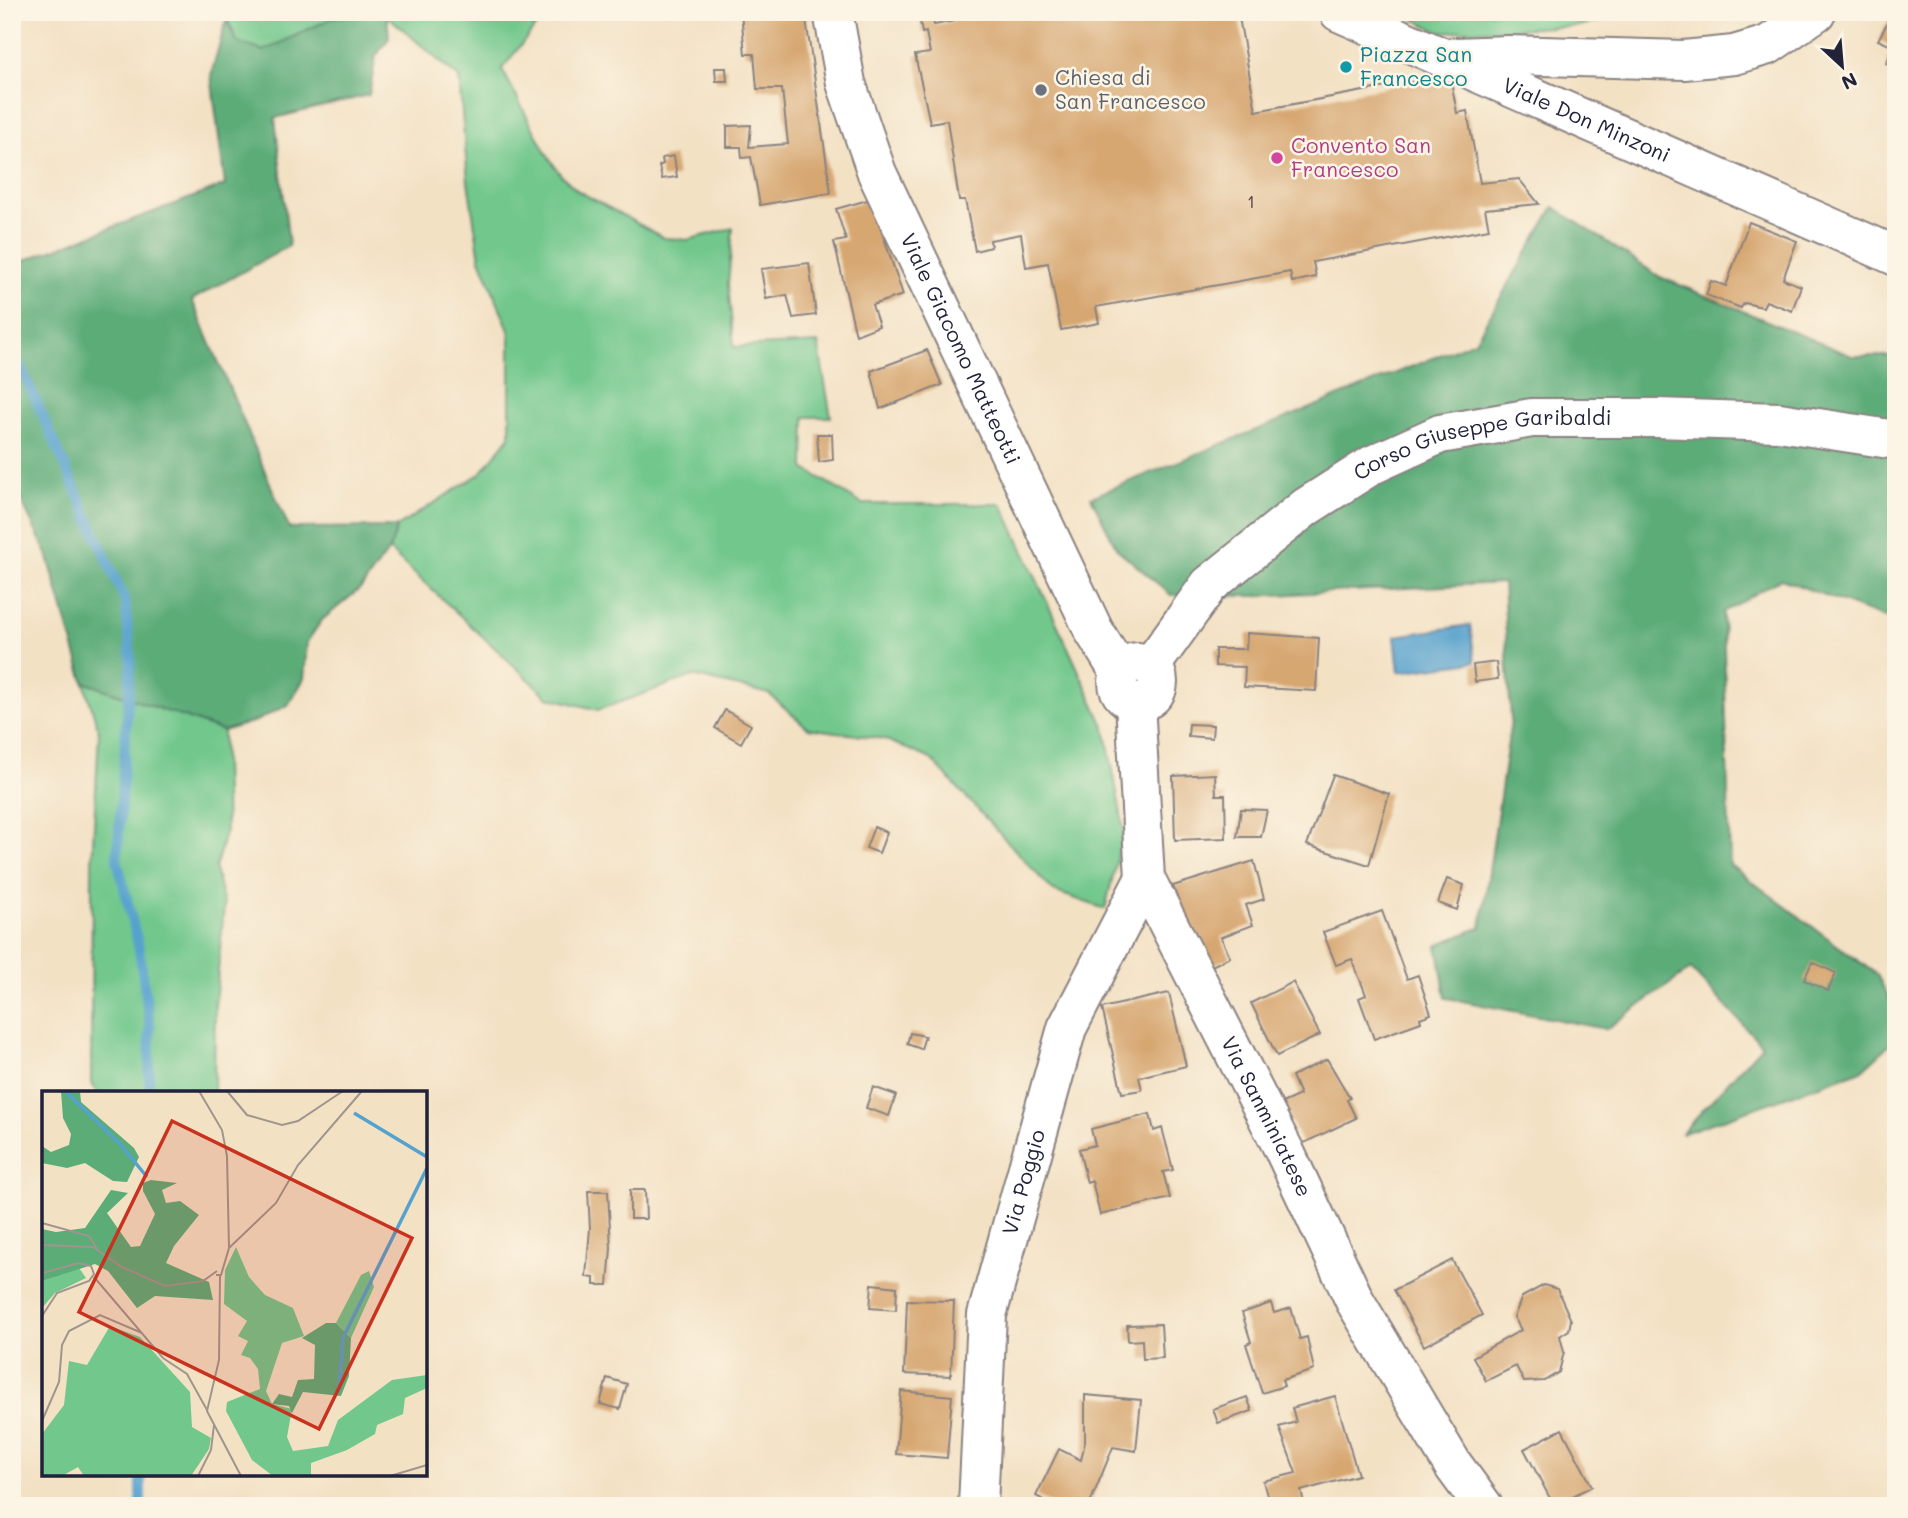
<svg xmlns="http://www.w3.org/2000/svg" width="1908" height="1518" font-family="Mali,sans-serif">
<rect width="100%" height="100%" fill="#fcf5e5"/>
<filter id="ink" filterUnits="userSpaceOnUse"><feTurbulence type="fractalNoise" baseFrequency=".0143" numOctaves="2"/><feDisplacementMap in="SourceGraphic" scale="14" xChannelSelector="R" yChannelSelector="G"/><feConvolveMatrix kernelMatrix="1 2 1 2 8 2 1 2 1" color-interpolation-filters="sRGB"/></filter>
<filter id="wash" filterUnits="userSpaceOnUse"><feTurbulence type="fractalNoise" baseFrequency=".00686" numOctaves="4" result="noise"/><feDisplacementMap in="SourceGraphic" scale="28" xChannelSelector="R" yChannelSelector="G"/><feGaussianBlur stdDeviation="1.57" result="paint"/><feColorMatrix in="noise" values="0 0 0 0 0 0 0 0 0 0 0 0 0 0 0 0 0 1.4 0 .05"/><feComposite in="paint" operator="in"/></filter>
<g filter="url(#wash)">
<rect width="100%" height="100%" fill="#f3e1c4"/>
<g fill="#71c78c" stroke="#4a7464" stroke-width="2">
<path d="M225 12H366L332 18 264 51 237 42Z"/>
<path d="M383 12H547L502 69 547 155 561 175 578 191 664 238 687 240 733 228 728 284 734 347 818 343 831 417H805L804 468 862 504H1002L1105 728 1124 830 1105 909 1053 891 931 759 884 739 808 728 769 694 693 676 598 710 548 697 389 550 397 527 481 473 510 436V333L480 259 468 182 459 78Z"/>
<path d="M1401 12H1632L1579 26 1439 32Z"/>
<path d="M84 682 223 731 226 830 215 869 224 905 215 1005 214 1093H97L91 1081 92 863 99 732Z"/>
</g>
<g fill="#5cac78" stroke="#3f675a" stroke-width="2">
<path d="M366 12H383L387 16 389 38 376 56 369 95 275 118 289 246 192 300 289 528 397 527 389 550 362 587 322 620 307 642 304 679 288 705 256 721 223 731 84 682 47 554 12 482V265L225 185 211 75 226 20 237 42 264 51 332 18Z"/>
<path d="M1554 207 1660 277 1852 356H1896V625L1888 619 1781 579 1723 612 1730 865 1877 975 1896 1011V1039L1862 1070 1681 1134 1762 1045 1691 969 1606 1029 1446 998 1437 945 1481 927 1511 721 1503 583 1255 596 1171 595 1117 549 1091 497 1475 341Z"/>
</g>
<path fill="#56a2ce" stroke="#3c6284" stroke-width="2" d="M1470 625 1475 662 1399 672 1395 636Z"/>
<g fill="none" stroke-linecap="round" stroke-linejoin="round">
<g stroke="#56a2ce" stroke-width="10">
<path d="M12 347 125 600 131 659 117 859 139 948 150 1026 149 1093"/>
<path d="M141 1506V1474"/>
</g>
</g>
<g id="blocks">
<g fill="#d7a772">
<path d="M741 12H805L831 193 760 205 751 157 742 158 741 147H727V126L751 125 749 147 788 144 782 89H757L754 54H745Z"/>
<path d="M957 12H1077L1078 19 1114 12H1238L1256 111 1450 75 1457 113 1467 111 1480 183 1519 179 1539 204 1485 209 1489 229 1313 262 1316 277 1292 282 1290 272 1096 307 1099 323 1061 330 1048 263 1026 267 1021 234 990 240 991 247 975 251 965 200H959L947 120 930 123 915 55 930 53 926 32 922 33 920 21 932 18 934 25 955 21 953 15Z"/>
<path d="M1893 12H1896V68L1886 63 1894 47 1878 40Z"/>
<path d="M715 68H726L727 81H716Z"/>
<path d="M674 156 677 177 662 179 659 166 663 164 662 158Z"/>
<path d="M871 199 903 295 872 305 879 326 856 335 834 242 846 240 836 209Z"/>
<path d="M1749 222 1797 241 1783 279 1801 286 1792 311 1766 301 1763 307 1744 303 1741 308 1706 295 1711 281 1726 286Z"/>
<path d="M809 263 816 315 793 318 787 295 766 299 761 269Z"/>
<path d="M927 350 942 385 880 409 871 371Z"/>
<path d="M817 434H832L833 460 819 462Z"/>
<path d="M1247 633 1319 638 1316 691 1244 687 1245 667 1215 666V649H1246Z"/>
<path d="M1496 662 1498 679 1475 682 1473 665Z"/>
<path d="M725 710 751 725 741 743 715 728Z"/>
<path d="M1189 724 1213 725 1212 738 1188 736Z"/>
<path d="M1215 774 1216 795H1225L1226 838 1175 840 1173 776Z"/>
<path d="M1333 775 1389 794 1369 865 1307 845Z"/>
<path d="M1241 809 1267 810 1261 837H1237Z"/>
<path d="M874 827 887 832 879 853 866 848Z"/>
<path d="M1254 861 1264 899 1246 905 1253 925 1221 937 1230 957 1206 969 1193 945 1173 886Z"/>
<path d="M1447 879 1464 885 1457 910 1438 903Z"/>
<path d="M1382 911 1407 979 1418 975 1431 1014 1420 1018 1421 1022 1374 1039 1359 998 1366 995 1352 959 1336 965 1323 932Z"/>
<path d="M1812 962 1836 973 1828 991 1804 980Z"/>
<path d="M1293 982 1320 1035 1277 1056 1251 1003Z"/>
<path d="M1169 993 1186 1066 1139 1077 1142 1090 1122 1093 1102 1008Z"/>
<path d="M910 1033 925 1036 921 1049 907 1044Z"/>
<path d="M1327 1059 1350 1098 1347 1100 1356 1118 1302 1144 1282 1103 1300 1095 1292 1076Z"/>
<path d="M873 1087 896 1095 889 1116 866 1108Z"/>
<path d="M1150 1114 1154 1131 1162 1128 1169 1154 1173 1170 1163 1172 1170 1198 1100 1215 1092 1181 1087 1183 1079 1149 1095 1145 1091 1129Z"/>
<path d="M630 1190H645L646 1219H630Z"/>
<path d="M588 1191H608L611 1248 608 1285H594V1278L586 1277 590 1228Z"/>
<path d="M1452 1260 1482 1315 1424 1346 1394 1290Z"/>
<path d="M872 1284 897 1287 896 1310 870 1308Z"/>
<path d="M1544 1285 1557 1289 1571 1320 1569 1330 1560 1336 1564 1352 1559 1372 1544 1381 1524 1382 1516 1366 1486 1381 1473 1357 1521 1330 1514 1317 1522 1297Z"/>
<path d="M907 1300 954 1301 951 1376 904 1374Z"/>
<path d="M1271 1303 1274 1313 1291 1308 1300 1339 1307 1337 1314 1370 1282 1380 1284 1386 1262 1393 1246 1344 1251 1342 1242 1313Z"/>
<path d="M1161 1324 1163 1358 1143 1359 1142 1340 1128 1341 1127 1325Z"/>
<path d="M607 1378 627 1384 620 1409 600 1404Z"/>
<path d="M901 1391 952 1396 947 1458 896 1454Z"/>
<path d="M1085 1395 1141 1400 1136 1451 1113 1447 1089 1506H1056L1036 1496 1059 1449 1081 1460 1085 1442Z"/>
<path d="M1335 1396 1358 1475 1301 1491 1305 1506H1270L1263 1481 1296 1473 1279 1427 1296 1422 1292 1408Z"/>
<path d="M1247 1397 1252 1411 1218 1423 1213 1409Z"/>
<path d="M1562 1429 1592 1486 1554 1506 1524 1449Z"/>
</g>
</g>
</g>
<g filter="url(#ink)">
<use href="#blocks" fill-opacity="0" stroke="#8a8280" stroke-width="2"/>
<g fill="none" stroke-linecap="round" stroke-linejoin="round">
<defs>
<g id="minor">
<path id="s1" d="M833 12 846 83 877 173 1094 631 1120 673"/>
<path id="s2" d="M1339 12 1896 256"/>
<path d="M1455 57 1508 55 1684 60 1734 55 1768 45 1816 12"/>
</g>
<g id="major">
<circle cx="1138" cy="682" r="20"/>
<path id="s3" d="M1150 667 1209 585 1306 507 1372 465 1440 434 1532 418H1656L1779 422 1896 440"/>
<path id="s4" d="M1135 702 1145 878 1284 1150 1355 1301 1453 1465 1483 1506"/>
<path id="s5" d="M978 1506 987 1315 1067 1028 1145 878"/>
</g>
</defs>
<use href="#minor" stroke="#8a8280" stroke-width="42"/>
<use href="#major" stroke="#8a8280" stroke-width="42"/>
<use href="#minor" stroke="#fff" stroke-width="38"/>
<use href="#major" stroke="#fff" stroke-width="38"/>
</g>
</g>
<circle fill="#0f9aa8" stroke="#fcf5e5" stroke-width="2.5" cx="1346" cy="67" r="7"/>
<circle fill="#6b7280" stroke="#fcf5e5" stroke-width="2.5" cx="1041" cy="90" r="7"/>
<circle fill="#d1479c" stroke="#fcf5e5" stroke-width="2.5" cx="1277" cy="158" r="7"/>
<g text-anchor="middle" stroke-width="5" stroke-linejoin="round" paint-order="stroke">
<g font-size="18" fill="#4f4349">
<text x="1251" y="208">1</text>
</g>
<g font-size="21" fill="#0d838f" stroke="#fcf5e5" text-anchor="start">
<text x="1360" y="62">Piazza San<tspan x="1360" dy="24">Francesco</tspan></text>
</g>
<g font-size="21" fill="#5b616d" stroke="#fcf5e5" text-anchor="start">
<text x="1055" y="85">Chiesa di<tspan x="1055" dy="24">San Francesco</tspan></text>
</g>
<g font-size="21" fill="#22223b" stroke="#fcf5e5">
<text dy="7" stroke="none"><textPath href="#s2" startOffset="270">Viale Don Minzoni</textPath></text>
<text dy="7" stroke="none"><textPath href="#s1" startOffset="362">Viale Giacomo Matteotti</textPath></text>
<text dy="7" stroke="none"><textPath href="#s3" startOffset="418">Corso Giuseppe Garibaldi</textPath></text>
<text dy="7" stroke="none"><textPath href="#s4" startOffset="444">Via Sanminiatese</textPath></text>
<text dy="7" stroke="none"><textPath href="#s5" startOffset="329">Via Poggio</textPath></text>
</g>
<g font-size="21" fill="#b23c85" stroke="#fcf5e5" text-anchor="start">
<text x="1291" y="153">Convento San<tspan x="1291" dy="24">Francesco</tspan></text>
</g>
</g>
<g transform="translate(42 1091)">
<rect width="385" height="385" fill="#f3e1c4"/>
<path d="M194 156 207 186 223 204 251 217 262 245 240 252 224 300 230 313 250 318 245 346 251 360 286 355 296 329 350 289 385 284V297L363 307 361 323 335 334 333 343 305 359 269 372V385H231L210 369 184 320 185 311 218 298 216 278 208 267 199 264 206 250 196 245 205 230 182 213 183 179ZM37 177 44 187 13 202 0 217V190ZM327 180 332 196 309 247 294 232 319 184ZM68 235 98 246 148 301 150 336 169 347 167 358 149 385H42L36 376 20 385H0V343L22 314 27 270 45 274Z" fill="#71c78c"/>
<path d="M19 0H38L39 11 92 57 97 66 85 91 71 90 43 72 25 77 0 72V55L9 61 27 54 29 43 21 27ZM109 89 135 92 120 99 124 112 138 110 157 124 132 155 124 172 167 191 171 209 113 205 95 217 66 180 53 173 0 190V138L14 141 43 137 69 99 86 102 65 122 89 156 98 155 113 123 101 100V92ZM284 232H294L309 247 307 285 299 305 261 301 250 322 247 315 230 313 237 303 250 306 256 289 272 288 273 254 260 247Z" fill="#5cac78"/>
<path fill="none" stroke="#56a2ce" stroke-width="3.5" d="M23 0 78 53 105 86M312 22 385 66M297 301 301 247 385 77"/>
<path fill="none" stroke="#9f958d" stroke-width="2" d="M157 0 180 39 185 65 187 157 179 184H174M185 0 205 24 240 34 256 30 301 0M0 132 47 145 56 159M0 154 51 156 80 176 123 195 161 190 175 180M187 157 234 112 256 74 320 0M0 182 37 172 49 175 52 183 47 190 15 202 0 225M178 185 177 269 165 320 199 385M52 186 121 267 145 283 165 319M0 330 17 291 20 254 27 240 58 224 100 242M156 385 169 359 172 334M348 385 385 374"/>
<path fill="#c8321e" fill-opacity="0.15" stroke="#c8321e" stroke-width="3.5" d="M130 30 370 147 277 338 37 221Z"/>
<rect width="385" height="385" fill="none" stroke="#22223b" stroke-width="3.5"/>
</g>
<rect width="1908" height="1518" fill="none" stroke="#fcf5e5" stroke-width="42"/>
<g transform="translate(1842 66) rotate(154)" stroke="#fcf5e5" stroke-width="5" paint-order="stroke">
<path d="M0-5L12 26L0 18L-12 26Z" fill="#22223b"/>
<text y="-10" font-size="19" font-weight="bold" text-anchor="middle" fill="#22223b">N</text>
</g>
</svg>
